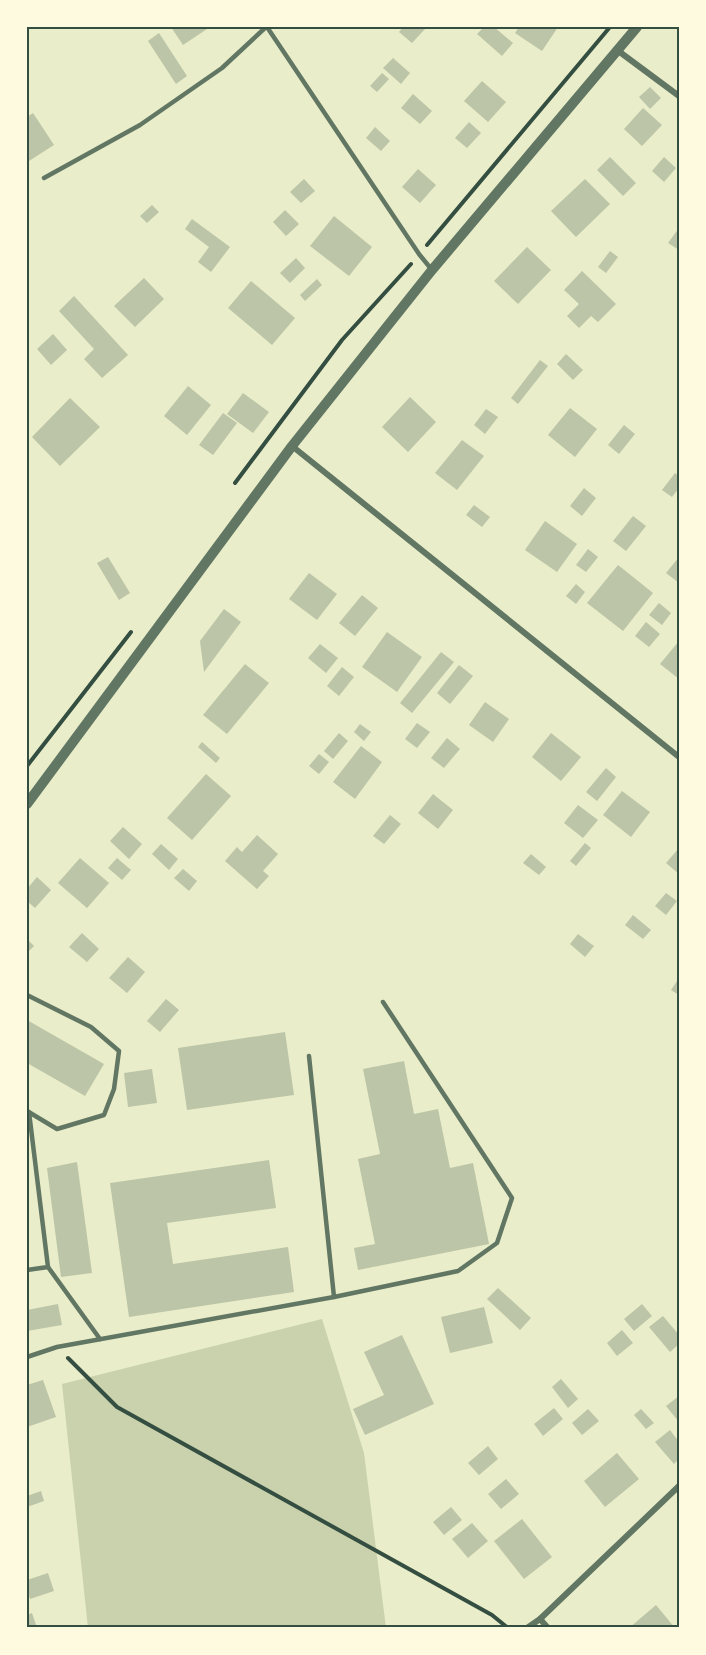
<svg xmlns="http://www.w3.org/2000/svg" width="706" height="1655" font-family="'Noto Sans',sans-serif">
<rect width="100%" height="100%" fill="#e9edc9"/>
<path fill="#cad2ad" d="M322 1319 364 1453 386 1628H88L62 1384Z"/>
<g fill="#bcc5a7">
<path d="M171 27H210L183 45Z"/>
<path d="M403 27H423L425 29 412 43 399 32Z"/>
<path d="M484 27H494L513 43 502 56 477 34Z"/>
<path d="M519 27H558L542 51 515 33Z"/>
<path d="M159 33 187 76 176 84 148 41Z"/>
<path d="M393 58 410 73 401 84 383 68Z"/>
<path d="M382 73 389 79 377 92 370 86Z"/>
<path d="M482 81 506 102 488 122 464 101Z"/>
<path d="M650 87 661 98 650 109 639 97Z"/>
<path d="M413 94 432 111 420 124 401 108Z"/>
<path d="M643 108 662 125 642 146 624 129Z"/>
<path d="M33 113 54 145 29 161 27 159V117Z"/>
<path d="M469 122 481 133 467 148 455 138Z"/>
<path d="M375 127 390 141 381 151 366 138Z"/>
<path d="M610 157 636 183 623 196 597 170Z"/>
<path d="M664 157 676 168 664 182 652 171Z"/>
<path d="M418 169 436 185 420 203 402 187Z"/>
<path d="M304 179 315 191 301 203 290 192Z"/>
<path d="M585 179 610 204 576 237 551 211Z"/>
<path d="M152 205 159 212 147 223 140 216Z"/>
<path d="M285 210 299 224 286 236 273 222Z"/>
<path d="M334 216 372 247 349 276 310 246Z"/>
<path d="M192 219 230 247 211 272 198 262 209 247 185 229Z"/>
<path d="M679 228V250L668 243Z"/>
<path d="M527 247 551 270 518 304 494 281Z"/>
<path d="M610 251 618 257 606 273 598 267Z"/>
<path d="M296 258 305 268 290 283 280 273Z"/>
<path d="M582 271 616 304 598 322 591 316 579 328 567 316 579 304 564 290Z"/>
<path d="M144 278 164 299 135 327 114 306Z"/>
<path d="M317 279 322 285 305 301 300 295Z"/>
<path d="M251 281 295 318 272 345 228 308Z"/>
<path d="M74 296 128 355 102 378 84 359 94 349 59 311Z"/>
<path d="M53 334 67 350 51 365 37 349Z"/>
<path d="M566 354 583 370 573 380 557 364Z"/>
<path d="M540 360 548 366 518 404 511 398Z"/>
<path d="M188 386 211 405 187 435 164 416Z"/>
<path d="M243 393 269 412 253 433 227 414Z"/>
<path d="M410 397 436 422 408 452 382 427Z"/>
<path d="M70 398 100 427 60 466 32 437Z"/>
<path d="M570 408 597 429 575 457 548 435Z"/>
<path d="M486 409 498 417 485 434 474 425Z"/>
<path d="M223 413 237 423 213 455 199 445Z"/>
<path d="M624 425 635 434 619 454 608 445Z"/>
<path d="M462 440 484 456 457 490 435 473Z"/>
<path d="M675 473 679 476V488L672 497 662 490Z"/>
<path d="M584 488 596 498 582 516 570 506Z"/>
<path d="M474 505 490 517 482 527 466 515Z"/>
<path d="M633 516 646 526 626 551 613 541Z"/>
<path d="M545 521 577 544 557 572 525 550Z"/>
<path d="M588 549 598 557 586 572 576 565Z"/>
<path d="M108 557 130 593 119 600 97 563Z"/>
<path d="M679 557V583L666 573Z"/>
<path d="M618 565 653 593 623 631 587 603Z"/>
<path d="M309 573 337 594 317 620 289 599Z"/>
<path d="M576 584 585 592 576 604 566 596Z"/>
<path d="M362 595 378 608 355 636 339 623Z"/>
<path d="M659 603 671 613 662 625 649 615Z"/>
<path d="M224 609 241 622 204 672 200 641Z"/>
<path d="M646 622 660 634 649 647 635 636Z"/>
<path d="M387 632 422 657 397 692 362 667Z"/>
<path d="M679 641V679L660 664Z"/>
<path d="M320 644 338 658 326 673 308 658Z"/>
<path d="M441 652 454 662 412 713 400 703Z"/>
<path d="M245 664 269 683 227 734 203 715Z"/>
<path d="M459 665 473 676 450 704 437 693Z"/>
<path d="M342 667 354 677 339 696 327 686Z"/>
<path d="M485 702 509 719 493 742 469 725Z"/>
<path d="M417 723 430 732 417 748 405 739Z"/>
<path d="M360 724 371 732 364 741 354 732Z"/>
<path d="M339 733 348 741 333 759 324 751Z"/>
<path d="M551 733 581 757 561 781 532 757Z"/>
<path d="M447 738 460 749 444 768 431 758Z"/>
<path d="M202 742 220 758 216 763 198 747Z"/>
<path d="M361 746 382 762 355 799 333 782Z"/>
<path d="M319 754 329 762 319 774 309 766Z"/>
<path d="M606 768 616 777 597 801 586 792Z"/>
<path d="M206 774 231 796 192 840 167 818Z"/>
<path d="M622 791 650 812 631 837 603 815Z"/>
<path d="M433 794 453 810 438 829 418 813Z"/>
<path d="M578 805 598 820 583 838 564 823Z"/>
<path d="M390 815 401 824 384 844 373 836Z"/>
<path d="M123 827 142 844 129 859 110 841Z"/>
<path d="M257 835 278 854 263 871 269 876 257 889 225 861 237 847 242 852Z"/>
<path d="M585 843 591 848 576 866 570 861Z"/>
<path d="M161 844 178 859 169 870 152 854Z"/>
<path d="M679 848V874L666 863Z"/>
<path d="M531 854 546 867 539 875 523 863Z"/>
<path d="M80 858 109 883 87 908 58 883Z"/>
<path d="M117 858 131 870 122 880 108 868Z"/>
<path d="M183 869 197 881 189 891 174 878Z"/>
<path d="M37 877 51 890 35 908 27 901V889Z"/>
<path d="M666 893 677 901 666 915 655 906Z"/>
<path d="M633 915 651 930 643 939 625 925Z"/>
<path d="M82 933 99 949 87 962 69 947Z"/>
<path d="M578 934 594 946 585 957 570 944Z"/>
<path d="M27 939 34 946 27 953Z"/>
<path d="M128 957 145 972 127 993 109 978Z"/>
<path d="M679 978V995L671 990Z"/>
<path d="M166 999 179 1010 160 1032 147 1021Z"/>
<path d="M27 1020 104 1064 85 1096 27 1063Z"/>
<path d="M285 1032 294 1095 187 1110 178 1048Z"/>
<path d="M404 1061 414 1114 438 1109 450 1168 473 1163 489 1244 358 1270 354 1248 375 1244 358 1159 380 1154 363 1069Z"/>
<path d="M152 1069 157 1103 128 1107 124 1073Z"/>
<path d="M269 1160 276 1208 167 1223 173 1264 288 1247 294 1292 129 1317 110 1183Z"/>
<path d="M77 1162 92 1273 61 1277 47 1168Z"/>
<path d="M498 1288 531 1318 520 1330 487 1299Z"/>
<path d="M58 1304 62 1325 27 1331V1310Z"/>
<path d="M642 1304 652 1316 634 1331 624 1319Z"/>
<path d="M484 1307 493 1343 450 1353 441 1317Z"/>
<path d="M663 1316 679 1335V1344L670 1352 649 1327Z"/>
<path d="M622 1330 633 1343 617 1356 607 1343Z"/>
<path d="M402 1335 434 1404 365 1435 353 1409 384 1395 364 1352Z"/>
<path d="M561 1379 578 1399 568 1408 552 1387Z"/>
<path d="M43 1380 56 1417 27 1427V1385Z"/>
<path d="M679 1396V1422L666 1406Z"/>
<path d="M554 1408 563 1419 543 1436 534 1424Z"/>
<path d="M588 1409 599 1421 582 1435 572 1423Z"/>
<path d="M641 1409 654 1423 646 1429 634 1415Z"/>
<path d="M670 1430 679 1442V1459L674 1464 655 1442Z"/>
<path d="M488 1446 498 1459 479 1475 468 1463Z"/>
<path d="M617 1453 639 1479 605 1507 584 1481Z"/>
<path d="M506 1479 519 1494 501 1509 488 1494Z"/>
<path d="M41 1491 44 1501 27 1507V1496Z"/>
<path d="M451 1507 462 1520 444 1535 433 1522Z"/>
<path d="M522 1519 552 1557 524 1579 494 1541Z"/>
<path d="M472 1523 488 1541 468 1558 452 1539Z"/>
<path d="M48 1573 54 1591 30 1599 27 1589V1580Z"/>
<path d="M656 1605 675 1628H629Z"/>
<path d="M32 1613 37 1628H27V1615Z"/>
</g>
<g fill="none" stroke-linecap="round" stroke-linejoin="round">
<g stroke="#344e41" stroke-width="4">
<path d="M427 245 610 27"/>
<path d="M235 483 342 340 411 264"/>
<path d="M27 766 131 632"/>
<path d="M68 1358 117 1407 492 1615 508 1628"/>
</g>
<g stroke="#617663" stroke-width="4.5">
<path d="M267 27 419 254 432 270"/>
<path d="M44 178 140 125 222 68 266 27"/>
<path d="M27 995 91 1027 119 1051 114 1089 104 1115 57 1129 27 1111"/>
<path d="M309 1056 334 1297"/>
<path d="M48 1267 100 1339"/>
<path d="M27 1270 48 1267 29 1112"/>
<path d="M27 1357 57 1347 334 1297 458 1271 497 1243 512 1198 383 1002"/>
</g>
<g stroke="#617663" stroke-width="6">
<path d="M617 50 679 96"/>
<path d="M292 446 679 757"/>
<path d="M540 1619 548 1628"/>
<path d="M527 1628 540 1619 679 1486"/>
</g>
<path stroke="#617663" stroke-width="10" d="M27 804 292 446 432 270 637 27"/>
</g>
<rect width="706" height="1655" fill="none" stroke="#fefae0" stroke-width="57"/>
<rect x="28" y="28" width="650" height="1598" fill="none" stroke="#344e41" stroke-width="2"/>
</svg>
